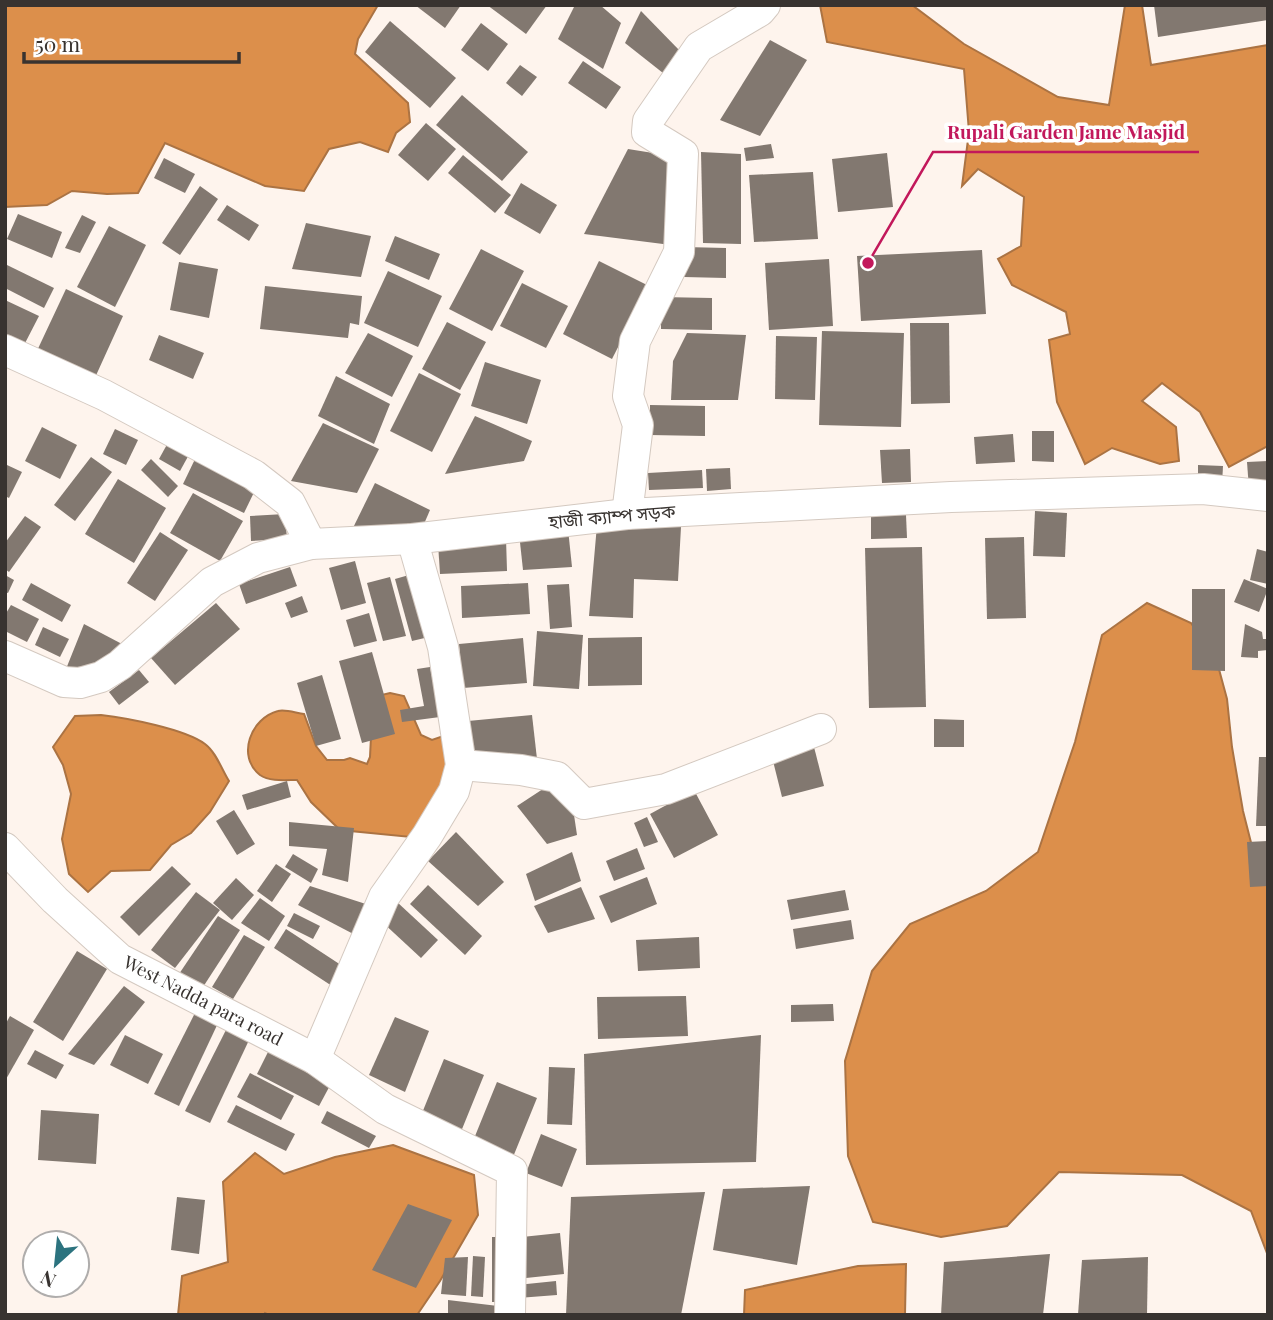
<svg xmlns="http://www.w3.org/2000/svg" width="1273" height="1320" font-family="'Playfair Display','Noto Sans Bengali',serif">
<rect width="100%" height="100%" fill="#fef4ed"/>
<g fill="#dc8f4b" stroke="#ab7343" stroke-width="2">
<path d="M5 5H378L358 39 355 54 408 103 410 122 396 133 388 152 360 142 329 149 304 191 265 186 165 143 138 193 107 194 72 191 47 205 5 207Z"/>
<path d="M820 5H912L964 44 1058 97 1109 105 1125 5H1142L1151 65 1268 45V446L1229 467 1200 412 1162 383 1142 401 1176 427 1179 461 1160 464 1112 448 1085 464 1057 402 1049 340 1070 334 1066 312 1012 285 998 259 1021 246 1024 197 978 169 962 186 969 132 964 69 827 42Z"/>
<path d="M1147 603 1191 623 1217 662 1227 699 1232 747 1243 811 1259 874 1268 887V1256L1251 1211 1182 1175 1059 1172 1007 1226 941 1237 873 1222 848 1156 845 1061 872 971 910 924 986 891 1038 852 1075 742 1102 635Z"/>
<path d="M390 693 404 696 421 735 432 740 452 733 458 765 411 837 340 830 311 802 297 780C286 780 270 782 260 775 236 756 251 718 278 711 285 709 296 713 304 714L316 746 327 760H344L350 758 367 764 370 757 373 697Z"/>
<path d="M101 715C127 718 185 729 205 744 216 752 222 770 229 781L210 812 191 833 171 845 150 870 111 871 88 892 69 874 62 839 71 794 63 765 53 747 75 716Z"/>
<path d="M393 1145 474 1175 478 1215 440 1281 417 1315H269L265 1313 264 1315H178L182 1276 228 1262 223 1182 255 1153 284 1174 335 1157Z"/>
<path d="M906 1264 905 1315H744L745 1290 858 1266Z"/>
</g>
<g fill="#827870">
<path d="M415 5H461L445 28Z"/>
<path d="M487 5H547L526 34Z"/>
<path d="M575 5H600L621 23 603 69 558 39Z"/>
<path d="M1154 5H1268V20L1158 37Z"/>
<path d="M641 11 680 51 663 73 625 43Z"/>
<path d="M390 21 456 78 430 108 365 52Z"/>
<path d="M481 23 508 44 488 71 461 50Z"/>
<path d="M770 40 807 60 760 136 720 120Z"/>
<path d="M583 61 621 87 606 109 568 83Z"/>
<path d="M520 65 537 77 522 96 506 83Z"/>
<path d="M462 95 528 152 502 181 436 125Z"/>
<path d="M426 123 456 149 428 181 398 155Z"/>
<path d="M771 144 774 158 746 161 744 148Z"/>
<path d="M628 149 678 157 671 245 584 234Z"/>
<path d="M701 152 741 154V244L703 243Z"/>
<path d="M887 153 893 207 838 212 832 159Z"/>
<path d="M463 155 511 195 495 213 448 173Z"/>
<path d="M164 158 195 174 185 193 154 178Z"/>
<path d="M813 172 818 239 754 242 749 175Z"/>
<path d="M521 183 557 205 540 234 504 213Z"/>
<path d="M200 186 218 199 180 255 162 243Z"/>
<path d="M227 205 259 225 249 241 217 220Z"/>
<path d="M18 214 62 232 52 258 7 239Z"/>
<path d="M82 215 96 222 80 253 65 248Z"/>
<path d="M306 223 371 236 361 277 292 269Z"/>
<path d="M109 226 146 245 115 307 77 287Z"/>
<path d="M395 236 440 254 429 280 385 261Z"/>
<path d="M685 247 726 248V278L684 277Z"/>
<path d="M481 249 524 271 492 331 449 309Z"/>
<path d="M982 250 986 314 861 321 857 256Z"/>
<path d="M829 259 833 326 769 330 765 263Z"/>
<path d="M599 261 649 286 612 359 563 334Z"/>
<path d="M179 262 218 269 209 318 170 310Z"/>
<path d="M7 265 54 288 44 308 5 288V269Z"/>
<path d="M388 271 442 296 418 347 364 323Z"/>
<path d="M522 283 568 306 546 348 500 326Z"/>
<path d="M265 286 362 296 359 325 350 323 348 338 260 329Z"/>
<path d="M66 289 123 316 93 382 35 355Z"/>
<path d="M661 297 712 298V330L661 329Z"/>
<path d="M5 300 39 316 22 349 5 341Z"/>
<path d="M447 322 486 342 460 390 422 369Z"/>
<path d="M910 323H949L950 403 911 404Z"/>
<path d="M822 331 904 333 901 427 819 425Z"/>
<path d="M368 333 413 356 392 397 345 373Z"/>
<path d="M687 333 746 335 738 400H671L673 361Z"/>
<path d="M159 335 204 353 193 379 149 360Z"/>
<path d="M776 336 817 337 815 400 775 399Z"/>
<path d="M485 362 541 380 527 424 471 406Z"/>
<path d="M419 373 461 394 432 452 390 431Z"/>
<path d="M336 376 390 404 374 444 318 416Z"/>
<path d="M650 405 705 406V436L650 435Z"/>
<path d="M475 416 532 441 524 461 445 474Z"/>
<path d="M323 423 379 449 357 493 291 481Z"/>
<path d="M42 427 77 445 60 479 25 461Z"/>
<path d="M115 429 138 440 126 465 103 454Z"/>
<path d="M1032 431H1054V462L1032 461Z"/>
<path d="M1013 434 1015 462 976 464 974 437Z"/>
<path d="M170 439 191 451 180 471 159 459Z"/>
<path d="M910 449 911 482 882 483 880 450Z"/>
<path d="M197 455 258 484 244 513 183 484Z"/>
<path d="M91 457 112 472 75 521 54 505Z"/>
<path d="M151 459 178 486 168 497 141 470Z"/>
<path d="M1268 461V488L1249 489 1247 462Z"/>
<path d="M7 465 22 472 9 498 5 496Z"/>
<path d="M1198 465 1223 466 1222 485H1198Z"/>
<path d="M730 468 731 489 707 491 706 469Z"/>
<path d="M702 470 703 488 649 490 648 473Z"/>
<path d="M118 479 166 508 134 563 85 534Z"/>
<path d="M375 483 430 510 421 531 351 532Z"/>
<path d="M193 493 243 521 220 561 170 533Z"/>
<path d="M1035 511 1067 513 1065 557 1033 556Z"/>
<path d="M285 514 287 539 251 541 250 516Z"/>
<path d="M871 515H906L907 538 871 539Z"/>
<path d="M25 516 41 527 9 572 5 569V543Z"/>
<path d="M597 525 681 527 678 581 634 579 633 618 589 616Z"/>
<path d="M568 529 572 567 523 570 519 533Z"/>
<path d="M160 532 188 550 155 601 127 583Z"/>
<path d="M1024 537 1026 618 987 619 985 538Z"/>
<path d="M506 539 507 571 440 574 438 543Z"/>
<path d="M922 547 926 707 869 708 865 548Z"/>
<path d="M1257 549 1268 552V584L1250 580Z"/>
<path d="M355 561 366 603 341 610 329 568Z"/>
<path d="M290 567 297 586 246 604 239 584Z"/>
<path d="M416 573 433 636 412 641 395 579Z"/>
<path d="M5 575 14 580 8 593 5 592Z"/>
<path d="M390 577 406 636 383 641 367 583Z"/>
<path d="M1244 579 1268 589 1259 612 1234 602Z"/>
<path d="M31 583 71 605 62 622 22 600Z"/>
<path d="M528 583 530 614 462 618 461 586Z"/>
<path d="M569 584 572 627 550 629 547 585Z"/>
<path d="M1192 589H1225V671L1192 670Z"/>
<path d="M302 596 308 612 291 618 285 603Z"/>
<path d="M216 603 240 629 175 685 151 658Z"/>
<path d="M11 605 39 619 27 642 5 631V615Z"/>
<path d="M369 613 377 641 354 647 346 620Z"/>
<path d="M84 624 122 644 107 667 64 674Z"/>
<path d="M1245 624 1262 632 1263 639H1268V650L1258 651V658L1241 657Z"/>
<path d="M43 627 69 639 60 657 35 645Z"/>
<path d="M537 631 583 635 579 689 533 686Z"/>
<path d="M642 637V685L588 686V638Z"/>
<path d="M523 638 527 683 463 688 459 644Z"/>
<path d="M372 652 395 734 362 743 339 661Z"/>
<path d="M430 667 440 717 402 722 400 710 424 706 417 669Z"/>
<path d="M139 670 149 682 119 705 109 692Z"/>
<path d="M322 675 341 739 316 746 297 683Z"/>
<path d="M532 715 537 759 472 765 468 721Z"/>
<path d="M934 719 964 720V747H934Z"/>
<path d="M814 747 824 786 782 797 772 757Z"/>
<path d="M1259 757H1268V826H1256Z"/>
<path d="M287 781 291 797 247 810 242 795Z"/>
<path d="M546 787 571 795 577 835 547 844 517 806Z"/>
<path d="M694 790 718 835 674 858 650 814Z"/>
<path d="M234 810 255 844 237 855 216 821Z"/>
<path d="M647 817 658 842 644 847 634 823Z"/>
<path d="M289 822 354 828 348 882 322 875 327 849 289 846Z"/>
<path d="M456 832 504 882 478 906 428 861Z"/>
<path d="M1268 841V886L1250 887 1247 842Z"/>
<path d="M637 848 645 869 614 881 606 861Z"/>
<path d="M572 852 581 881 535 901 526 874Z"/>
<path d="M293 854 318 869 311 883 285 867Z"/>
<path d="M276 864 291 874 272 902 257 891Z"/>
<path d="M172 866 191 884 139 936 120 917Z"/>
<path d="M647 877 657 904 611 923 599 896Z"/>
<path d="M236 878 254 895 232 920 213 903Z"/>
<path d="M428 885 482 936 465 955 410 904Z"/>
<path d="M310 886 372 906 361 938 298 905Z"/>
<path d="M581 887 595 919 548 933 534 906Z"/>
<path d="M845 890 849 910 791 920 787 900Z"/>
<path d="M196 892 220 910 175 968 151 950Z"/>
<path d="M260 898 285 916 269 941 241 923Z"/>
<path d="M397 902 438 940 421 958 380 920Z"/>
<path d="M294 913 320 926 313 939 287 926Z"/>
<path d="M218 916 240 930 203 987 179 974Z"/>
<path d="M851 920 854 939 796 949 793 929Z"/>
<path d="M286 929 344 967 332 986 274 948Z"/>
<path d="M244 935 265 947 233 999 212 987Z"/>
<path d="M699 937 700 968 638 971 636 940Z"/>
<path d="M77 951 107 969 63 1041 33 1022Z"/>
<path d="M124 986 145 1002 94 1065 68 1054Z"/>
<path d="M686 996 688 1036 598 1039 597 997Z"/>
<path d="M833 1004 834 1021 791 1022V1005Z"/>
<path d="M197 1009 219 1021 179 1106 154 1094Z"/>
<path d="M10 1016 34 1030 5 1081V1025Z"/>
<path d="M395 1017 429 1031 405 1092 369 1075Z"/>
<path d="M228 1026 250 1038 210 1123 185 1111Z"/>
<path d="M125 1035 163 1054 148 1084 110 1065Z"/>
<path d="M761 1035 756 1162 586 1165 584 1054Z"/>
<path d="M271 1046 334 1078 319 1106 257 1074Z"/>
<path d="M35 1050 64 1065 56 1079 27 1064Z"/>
<path d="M444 1059 484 1075 460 1134 420 1118Z"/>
<path d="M549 1067 575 1068 572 1125 547 1124Z"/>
<path d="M250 1073 294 1096 281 1120 237 1097Z"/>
<path d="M497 1082 537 1098 513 1157 473 1141Z"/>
<path d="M236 1105 295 1134 286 1151 227 1122Z"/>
<path d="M41 1110 99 1114 96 1164 38 1160Z"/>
<path d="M327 1111 376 1136 369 1148 321 1123Z"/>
<path d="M541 1134 577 1149 562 1187 526 1173Z"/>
<path d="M810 1186 797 1265 713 1250 723 1189Z"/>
<path d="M705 1192 681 1315H566L571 1197Z"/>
<path d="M177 1197 205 1200 199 1254 171 1250Z"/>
<path d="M408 1204 452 1220 416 1288 372 1270Z"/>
<path d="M560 1233 564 1274 526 1278 522 1237Z"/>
<rect x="492" y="1237" width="8" height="65"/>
<path d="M1050 1254 1043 1315H941L944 1262Z"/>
<path d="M473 1256 485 1257 483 1297 471 1296Z"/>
<path d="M468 1257 466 1296 441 1294 445 1258Z"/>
<path d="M1148 1257 1147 1315H1078L1082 1260Z"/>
<path d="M556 1281 557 1295 518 1298 517 1285Z"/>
<path d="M448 1300 498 1306 497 1315H448Z"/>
</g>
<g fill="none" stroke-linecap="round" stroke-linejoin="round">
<defs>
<g id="minor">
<path d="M5 350 104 395 254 475 290 503 311 544"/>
<path d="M627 514 638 425 628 396 635 341 679 252 683 154 647 132 648 121 699 47 760 11 765 5"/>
<path d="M5 656 64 682 80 683 101 677 120 665 212 582 258 558 311 544 412 539 627 514 951 497 1203 489 1268 496"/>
<path d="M461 765 521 770 557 777 584 804 666 789 821 729"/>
<path d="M5 848 55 900 120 959 315 1059 385 1109 512 1171 510 1315"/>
<path d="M315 1059 384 897 427 836 454 791 461 765 443 647 412 539"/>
</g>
</defs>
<use href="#minor" stroke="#d4c9c0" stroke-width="32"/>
<use href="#minor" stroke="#fff" stroke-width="30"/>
</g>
<g text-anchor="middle" stroke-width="7" stroke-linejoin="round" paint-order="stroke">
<g font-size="18" fill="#383330" stroke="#fff">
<text transform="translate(612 517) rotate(-5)" y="6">হাজী ক্যাম্প সড়ক</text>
<text transform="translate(203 1001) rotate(27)" y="6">West Nadda para road</text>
</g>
</g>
<path fill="none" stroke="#c2185b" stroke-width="2.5" d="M868 263L933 152H1199"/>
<circle fill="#c2185b" stroke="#fff" stroke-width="2.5" cx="868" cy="263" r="7"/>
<g font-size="19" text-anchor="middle" font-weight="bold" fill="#c2185b" stroke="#fff" stroke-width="7" stroke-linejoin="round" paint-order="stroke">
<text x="1066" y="139">Rupali Garden Jame Masjid</text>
</g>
<rect width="1273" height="1320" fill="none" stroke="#383330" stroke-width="14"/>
<g transform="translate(56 1264) rotate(207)"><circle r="33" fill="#ffffff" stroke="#afadac" stroke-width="2"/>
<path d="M0-5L12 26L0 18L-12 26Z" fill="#2c737f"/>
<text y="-10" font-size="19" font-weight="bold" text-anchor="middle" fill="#383330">N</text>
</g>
<path d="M24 52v10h215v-10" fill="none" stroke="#383330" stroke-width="3.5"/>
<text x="35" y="52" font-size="21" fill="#383330" stroke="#ffffff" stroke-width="5" paint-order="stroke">50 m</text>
</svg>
